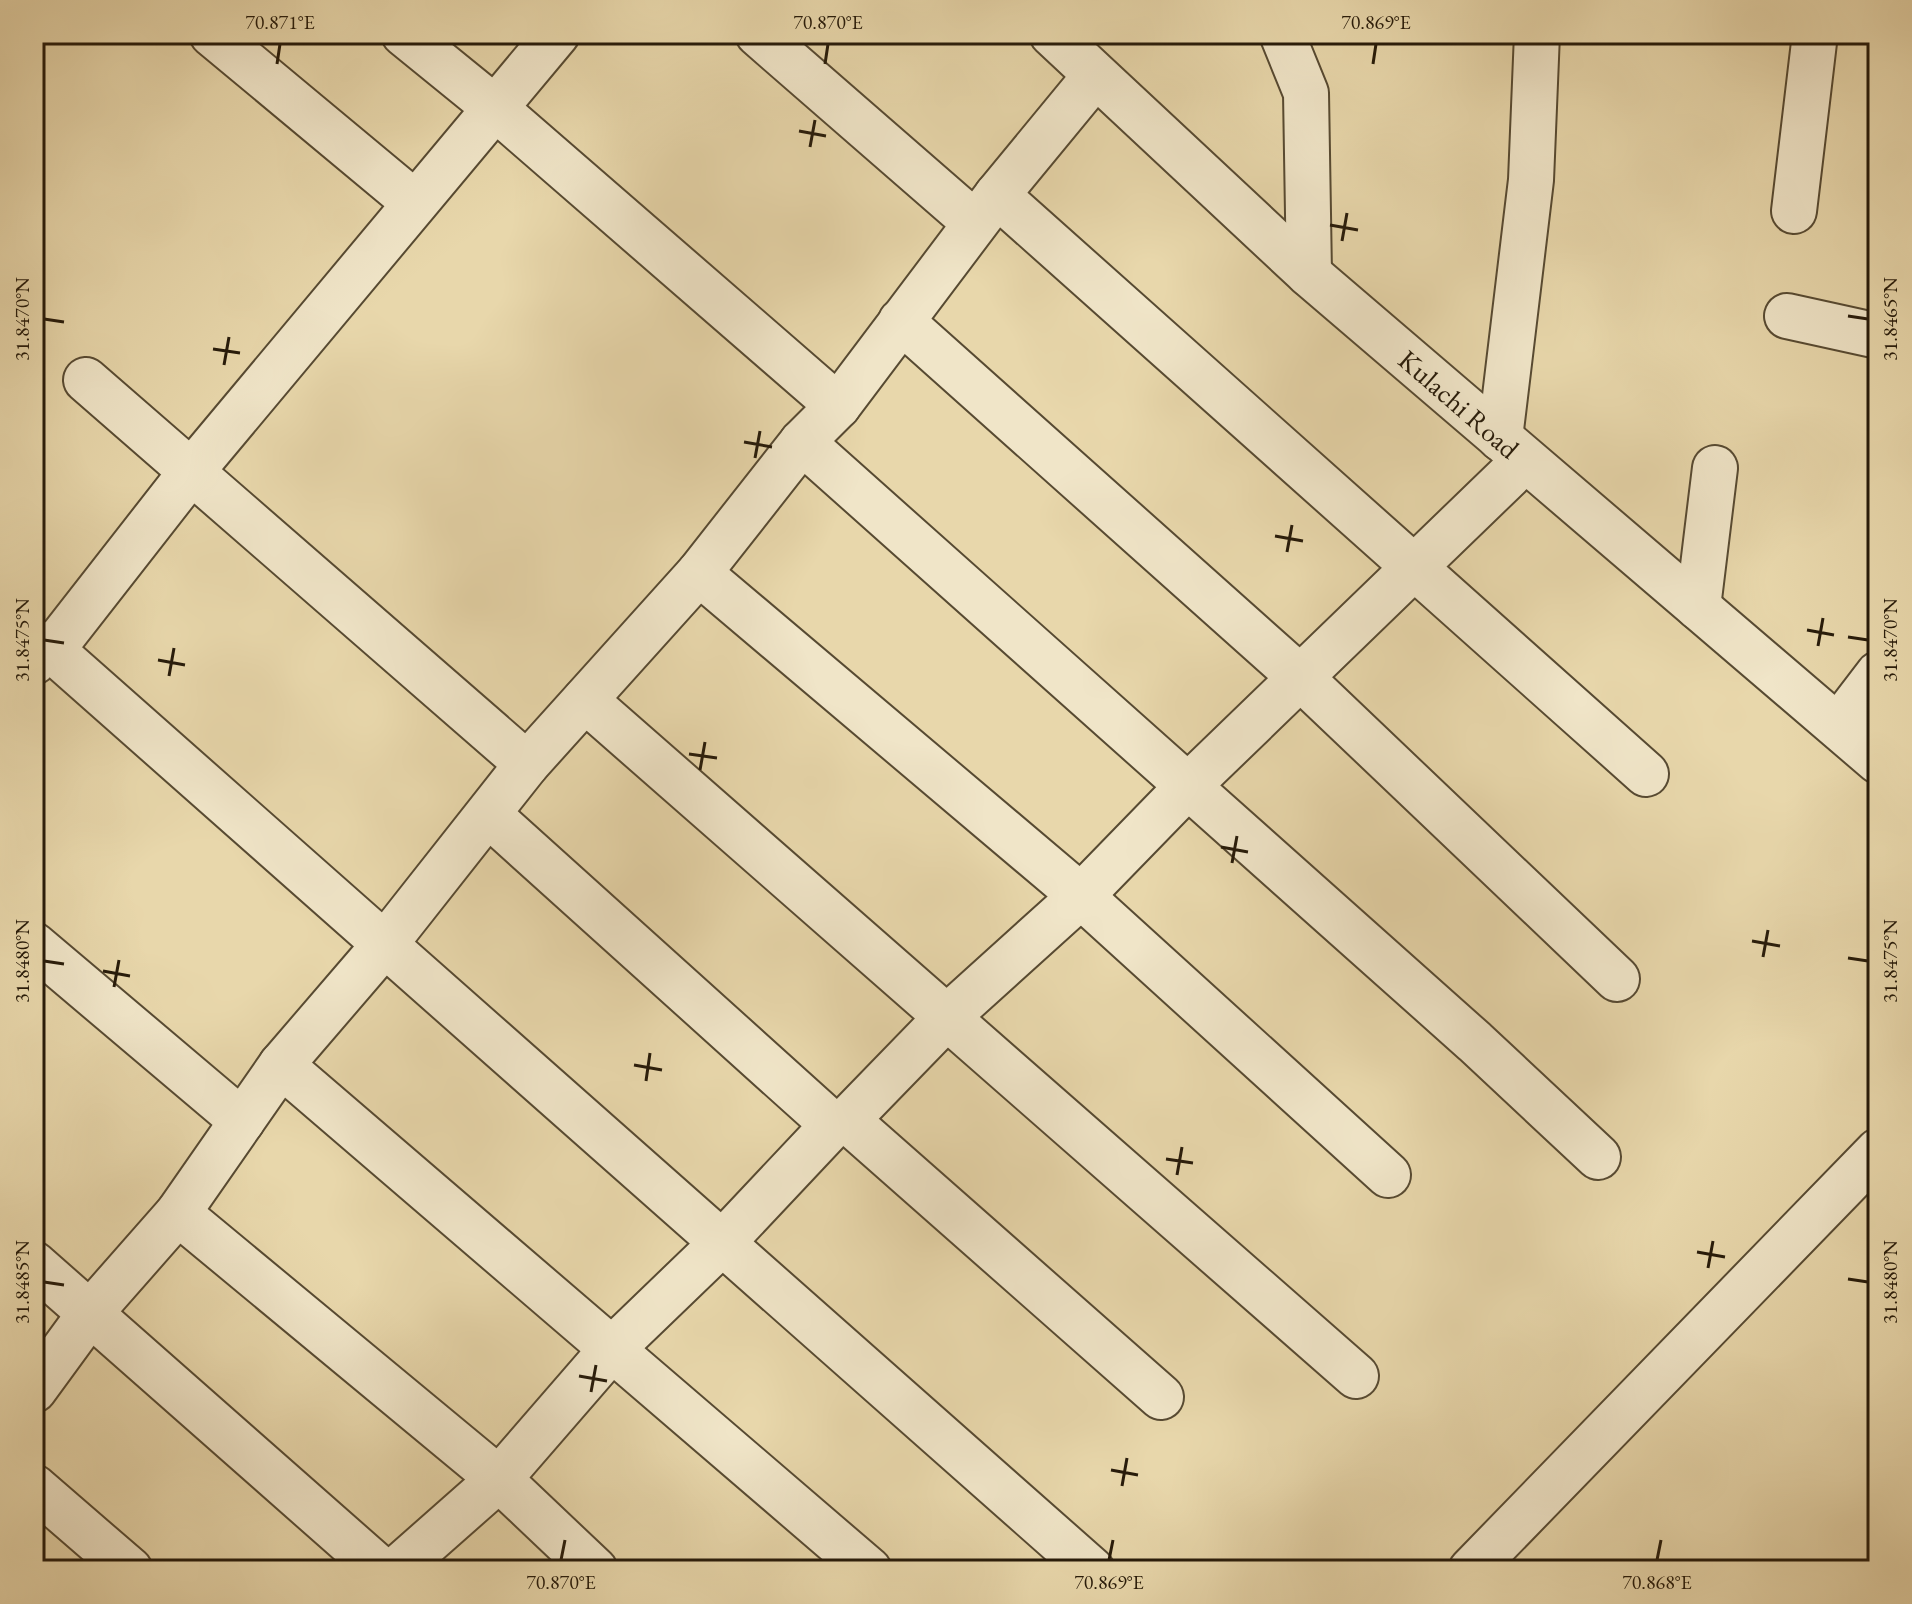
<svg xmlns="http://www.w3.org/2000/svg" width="1912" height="1604" font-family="'EB Garamond',serif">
<rect width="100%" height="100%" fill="#e8d7ab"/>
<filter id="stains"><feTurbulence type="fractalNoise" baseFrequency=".0025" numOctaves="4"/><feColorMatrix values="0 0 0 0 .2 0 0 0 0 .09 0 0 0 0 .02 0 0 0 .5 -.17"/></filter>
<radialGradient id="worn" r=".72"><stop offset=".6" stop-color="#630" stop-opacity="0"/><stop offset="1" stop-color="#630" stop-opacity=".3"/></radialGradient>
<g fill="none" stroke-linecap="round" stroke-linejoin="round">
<defs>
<g id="minor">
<path d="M212 34 415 203"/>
<path d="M404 34 495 108 838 406"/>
<path d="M758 34 975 223"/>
<path d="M1052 34 1309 274 1878 761"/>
<path d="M1282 34 1306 93 1309 274"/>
<path d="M997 195 1646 774"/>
<path d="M1794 211 1815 34"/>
<path d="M1787 316 1878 336"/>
<path d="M901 321 1302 679 1617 979"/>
<path d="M86 380 527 764"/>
<path d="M1500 438 1531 180 1537 34"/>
<path d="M802 442 1475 1042 1598 1157"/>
<path d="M699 573 1081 896 1388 1175"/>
<path d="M1698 607 1715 468"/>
<path d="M52 650 1092 1570"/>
<path d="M34 662 48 644 52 650 191 472 557 34"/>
<path d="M585 700 1356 1376"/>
<path d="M1839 725 1878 674"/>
<path d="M489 815 833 1125"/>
<path d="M34 945 242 1121"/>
<path d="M281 1065 869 1570"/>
<path d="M847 1120 1161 1397"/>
<path d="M178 1213 499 1479 595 1570"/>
<path d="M34 1264 381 1570"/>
<path d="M34 1390 91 1312 178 1213 281 1065 385 944 527 764 699 573 802 442 838 406 997 195 1095 76"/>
<path d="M34 1487 130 1570"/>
<path d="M396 1570 499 1479 610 1351 721 1244 833 1125 847 1120 947 1017 1081 896 1187 787 1524 461"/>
<path d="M1471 1570 1878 1151"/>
</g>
</defs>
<use href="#minor" stroke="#574a32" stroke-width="48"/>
<use href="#minor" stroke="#f0e5c8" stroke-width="44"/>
</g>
<path fill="none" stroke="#271b0a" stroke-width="3" d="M277 64 280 44M825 64 828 44M1373 64 1376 44M799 131 826 136M810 147 815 120M1330 225 1358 230M1342 241 1347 213M1848 316 1868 319M44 319 64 322M213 349 240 353M224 365 229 337M744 442 772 447M755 458 760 431M1275 536 1303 541M1287 552 1292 525M1807 630 1834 635M1848 637 1868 640M44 640 64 643M1818 646 1823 618M158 660 185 665M169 676 174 648M689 754 717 758M700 770 705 742M1221 847 1248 852M1232 863 1237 836M1752 941 1780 946M1763 957 1768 930M1848 958 1868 961M44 961 64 964M103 971 130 976M114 987 119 960M634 1065 662 1070M646 1081 650 1053M1166 1159 1193 1163M1177 1175 1182 1147M1697 1252 1725 1257M1708 1268 1713 1241M1848 1279 1868 1282M44 1282 64 1285M579 1376 607 1381M591 1392 596 1365M1111 1470 1138 1475M1122 1486 1127 1458M561 1560 565 1540M1109 1560 1113 1540M1657 1560 1661 1540"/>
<g text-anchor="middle" stroke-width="6" stroke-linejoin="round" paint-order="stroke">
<g font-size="28" fill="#271b0a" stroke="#f0e5c8">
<text transform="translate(1459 404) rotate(41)" y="10">Kulachi Road</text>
</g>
</g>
<rect width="1912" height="1604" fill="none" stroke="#e8d7ab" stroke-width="88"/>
<rect x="44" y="44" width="1824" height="1516" fill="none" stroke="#271b0a" stroke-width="3"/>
<g font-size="20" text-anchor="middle" fill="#271b0a">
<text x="280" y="29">70.871°E</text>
<text x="828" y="29">70.870°E</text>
<text x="1376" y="29">70.869°E</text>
<text transform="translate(22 319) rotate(-90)" y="7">31.8470°N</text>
<text transform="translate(1890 319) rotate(-90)" y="7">31.8465°N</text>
<text transform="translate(22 640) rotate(-90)" y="7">31.8475°N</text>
<text transform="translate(1890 640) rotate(-90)" y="7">31.8470°N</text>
<text transform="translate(22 961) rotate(-90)" y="7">31.8480°N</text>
<text transform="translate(1890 961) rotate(-90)" y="7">31.8475°N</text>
<text transform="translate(22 1282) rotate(-90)" y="7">31.8485°N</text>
<text transform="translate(1890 1282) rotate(-90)" y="7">31.8480°N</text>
<text x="561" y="1589">70.870°E</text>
<text x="1109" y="1589">70.869°E</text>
<text x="1657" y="1589">70.868°E</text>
</g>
<rect width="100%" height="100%" filter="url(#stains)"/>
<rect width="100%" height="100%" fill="url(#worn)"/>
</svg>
